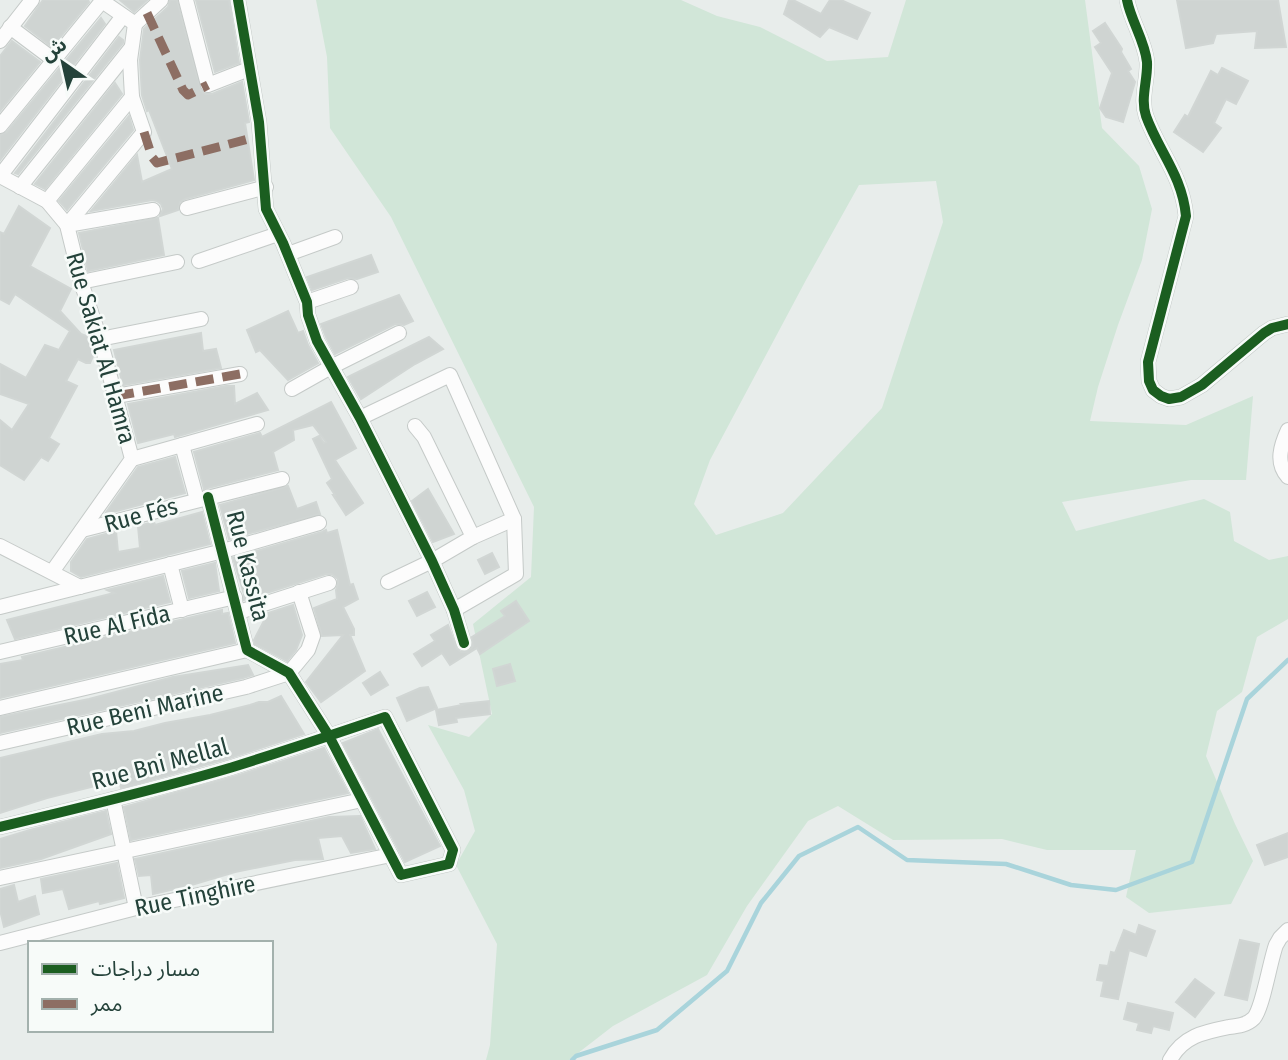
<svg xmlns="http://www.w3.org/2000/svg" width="1288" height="1060" font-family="'Fira Sans Condensed','Noto Sans Arabic',sans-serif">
<rect width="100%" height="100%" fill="#e8edeb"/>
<path fill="#d1e6d8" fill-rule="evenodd" d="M316 0H681L717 16 760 27 827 61 888 57 906 0H1085L1102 128 1139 166 1152 209 1142 260 1118 325 1098 387 1090 421 1186 425 1253 396 1246 480H1191L1062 502 1076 531 1204 499 1230 512 1234 541 1269 560 1288 556V619L1257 637 1242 692 1217 711 1206 756 1235 824 1253 861 1231 904 1149 913 1126 897 1136 850H1047L1002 839 893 840 838 806 808 821 747 906 707 975 613 1026 569 1060H486L490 1045 497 944 456 865 475 831 464 790 428 725 469 737 492 714 473 624 531 577 534 507 391 217 330 128 327 57ZM936 181 943 222 882 408 783 513 716 535 694 504 710 460 806 280 859 185Z"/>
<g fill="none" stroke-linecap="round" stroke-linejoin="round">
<path stroke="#a9d4db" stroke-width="4.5" d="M572 1060 576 1056 657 1030 727 971 761 903 799 856 858 827 907 860 1006 864 1071 885 1116 890 1192 862 1247 699 1288 660"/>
</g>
<g fill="#cfd4d2" stroke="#d1d6d4" stroke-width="2">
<path d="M43 0H88L89 2 52 47 25 26Z"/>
<path d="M120 0H147L134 12Z"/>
<path d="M170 0H177L201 91 205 94H212L242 82 249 122 245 123 254 180 185 199 180 202 178 210 160 216 163 209 161 204 157 201 152 200 91 211 137 155 142 182 172 169 149 110 147 111 142 95 140 60 144 29 168 7Z"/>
<path d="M196 0H229L239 63 215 72Z"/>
<path d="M789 0H793L821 14 830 0H841L870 13 857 39 829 27 820 37 784 14Z"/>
<path d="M1177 0H1278L1286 47 1255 48 1257 31 1216 34 1213 43 1186 48Z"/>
<path d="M101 18 105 24 0 160V135L7 132Z"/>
<path d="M1105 23 1122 49 1121 52 1131 69 1128 71 1135 82 1123 122 1106 117 1100 108 1112 73 1095 47 1101 43 1093 31Z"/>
<path d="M119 37 123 40V43L18 174 15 173Z"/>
<path d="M12 41 40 62 0 111V56Z"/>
<path d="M1222 68 1248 81 1236 104 1226 99 1214 123 1221 128 1203 152 1174 132 1185 115 1188 117 1211 71 1218 75Z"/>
<path d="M115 83 122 94 45 189 35 184Z"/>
<path d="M129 116 133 130 67 210 59 201Z"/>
<path d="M19 206 50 228 30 266 71 289 60 311 81 334 89 337 94 354 90 363H86L78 359 66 381 77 386 49 438 59 444 48 461 41 457 24 480 0 465V420L12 430 29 404 0 394V364L26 378 45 345 59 350 70 331 15 294 9 304 0 299V232L4 234Z"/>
<path d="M158 218 164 255 88 271 79 233Z"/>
<path d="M371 255 378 272 357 279 348 278 312 290 307 277Z"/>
<path d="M399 295 413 321 404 325 400 324H395L335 354 326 337 321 324Z"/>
<path d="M288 311 298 333 303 331 308 345 318 363 288 380 260 350 256 352 247 330Z"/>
<path d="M201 333 203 351 216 349 221 368 123 385 114 350Z"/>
<path d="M429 337 443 349 415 364 361 399 348 377Z"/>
<path d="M226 386H234L235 404 257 393 268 410 175 437 174 434 138 443 128 404Z"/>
<path d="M331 402 356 448 335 460 363 503 346 515 333 495H335L327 483 332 479 313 439 319 436 324 443 326 442 313 425 293 430 294 440 273 452 278 470 204 489 194 452 260 433 262 437Z"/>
<path d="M175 457 185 493 105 514 138 467Z"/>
<path d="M288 486 297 509 316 502 320 514 229 539 220 505Z"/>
<path d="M428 489 454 534 433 542 412 501Z"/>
<path d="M202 512 210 544 81 577 71 571V562L87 539 116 531 118 552 140 548 138 526 154 522 155 525Z"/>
<path d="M326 530 327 533 337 530 350 585 353 584 358 599 343 607 354 629V635H350L365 671 321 702 306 682 343 635 322 636 314 608 337 599 336 590 338 584V579L332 574H326L244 600V594L233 558 322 532Z"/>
<path d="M492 553 499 567 485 574 478 560Z"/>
<path d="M215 563 219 591 189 598 182 571Z"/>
<path d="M163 576 170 602 15 639 7 620 114 593 107 590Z"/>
<path d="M427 592 435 607 417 616 409 601Z"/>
<path d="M516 601 529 621 480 654 477 648 450 665 442 653 422 666 414 654 435 641 431 635 448 625 457 649 461 652H467L473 646 472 637 505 616 501 611Z"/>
<path d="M293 605 302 635 296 650 287 661 255 644 254 640 268 613Z"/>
<path d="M222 610V614L228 613 235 643 0 698V664L23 660 22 657Z"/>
<path d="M510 664 515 681 497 686 493 669Z"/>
<path d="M248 665 253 675 243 678 0 733V717L89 699 173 677Z"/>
<path d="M380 672 388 685 371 695 363 683Z"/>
<path d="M428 687 437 708 407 721 397 698 420 688Z"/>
<path d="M281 696 304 734 230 758 144 782 121 788 119 780 47 798 0 813V758L102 734 134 731 165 723 210 715 250 705 259 702H268Z"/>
<path d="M489 701 490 714 456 718 457 722 439 725 436 710 462 705 461 704Z"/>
<path d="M378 729 440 846 405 862 343 743Z"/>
<path d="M324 748 348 793 131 840 124 807 236 776Z"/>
<path d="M106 811 111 834 41 859 0 868V839L30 830Z"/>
<path d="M360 816 375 849 351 853 342 836 318 838 323 859 295 860 235 872 188 886 153 894 151 875 139 876 135 859 329 817Z"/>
<path d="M1288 833V857L1265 865 1257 845Z"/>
<path d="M117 863 124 898 100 904 99 901 69 909 63 889 43 893 41 879Z"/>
<path d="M14 885 18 902 35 896 39 914 4 927 0 910V889Z"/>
<path d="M1139 925 1155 931 1146 956 1129 950 1118 999 1101 996 1104 981 1097 980 1100 965 1108 966 1111 952 1115 953 1124 930 1136 935Z"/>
<path d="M1240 940 1259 944 1247 1000 1225 995Z"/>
<path d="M1195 979 1214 993 1195 1017 1176 1002Z"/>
<path d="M1128 1003 1173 1013 1169 1030 1153 1026 1151 1033 1137 1030 1139 1023 1124 1019Z"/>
</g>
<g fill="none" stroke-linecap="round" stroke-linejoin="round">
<defs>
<g id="minor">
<path d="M186 0 208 85 249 69"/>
<path d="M238 0 259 122 266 209 283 243 307 302 308 315 317 341 360 418 432 561 454 610 464 643"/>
<path d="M1127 0C1131 21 1145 41 1147 62 1148 80 1140 98 1146 116 1159 152 1182 175 1186 216L1148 362 1149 381 1153 390 1161 396 1169 399 1181 397 1202 385 1264 333 1272 328 1288 324"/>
<path d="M135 24 161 0"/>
<path d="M10 27 54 60"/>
<path d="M0 41 32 0"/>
<path d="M0 126 102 1 131 21"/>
<path d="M0 176 47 201 67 225 81 282 100 339 132 459 52 572"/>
<path d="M0 176 123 16"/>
<path d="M20 187 131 48"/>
<path d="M47 201 132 97"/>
<path d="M187 208 266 187"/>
<path d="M67 225 144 132 132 97 130 60 135 24"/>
<path d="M67 225 153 210"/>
<path d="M288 254 335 237"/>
<path d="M199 261 278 234"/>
<path d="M81 282 177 262"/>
<path d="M307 302 351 287"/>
<path d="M100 339 201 319"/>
<path d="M292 389 331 367 399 333"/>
<path d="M116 396 240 374"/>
<path d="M360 418 450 375 514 519 473 537 432 561 388 582"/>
<path d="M415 426 424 437 473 537"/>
<path d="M1288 430C1281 445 1275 463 1288 477"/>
<path d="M182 445 197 500"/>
<path d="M132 459 257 424"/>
<path d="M82 530 282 479"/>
<path d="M0 546 80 587"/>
<path d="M170 564 182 610"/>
<path d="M0 607 223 551 319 523"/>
<path d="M454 610 516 574 514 519"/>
<path d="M239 612 329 583"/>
<path d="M0 652 235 597"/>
<path d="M0 708 247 650"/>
<path d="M0 743 246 687 289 673 308 650 313 636 299 592"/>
<path d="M113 799 136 908"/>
<path d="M0 827C78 808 156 790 233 767 284 751 335 734 385 717L453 850 449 864 401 875 329 736 289 673 247 650 208 497"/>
<path d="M0 878 362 800"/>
<path d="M0 943 136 908 391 855"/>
<path d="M1170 1060C1183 1036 1204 1032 1229 1027 1238 1026 1247 1025 1254 1018 1263 1007 1270 961 1276 945L1280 938 1288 930"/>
</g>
</defs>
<use href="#minor" stroke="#c5cac8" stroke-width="16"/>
<use href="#minor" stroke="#fcfcfc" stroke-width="14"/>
<g stroke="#8d6e63" stroke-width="9" stroke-dasharray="18 9" stroke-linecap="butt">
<path d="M147 13 183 90 188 95 208 85"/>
<path d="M144 132 152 157 157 163 260 136"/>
<path d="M116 396 240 374"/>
</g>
<defs>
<g id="cycleway">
<path d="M238 0 259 122 266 209 283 243 307 302 308 315 317 341 360 418 432 561 454 610 464 643"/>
<path d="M1127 0C1131 21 1145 41 1147 62 1148 80 1140 98 1146 116 1159 152 1182 175 1186 216L1148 362 1149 381 1153 390 1161 396 1169 399 1181 397 1202 385 1264 333 1272 328 1288 324"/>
<path d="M0 827C78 808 156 790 233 767 284 751 335 734 385 717L453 850 449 864 401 875 329 736 289 673 247 650 208 497"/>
</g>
</defs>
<use href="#cycleway" stroke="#f7fbf9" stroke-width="15"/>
<use href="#cycleway" stroke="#1b5e20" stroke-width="10"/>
</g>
<g text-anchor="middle" stroke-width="5" stroke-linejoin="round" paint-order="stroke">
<g font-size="24" fill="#24423a" stroke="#f7fbf9">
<text transform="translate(101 348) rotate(74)" y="8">Rue Sakiat Al Hamra</text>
<text transform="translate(141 515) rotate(-15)" y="8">Rue Fés</text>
<text transform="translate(248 566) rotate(76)" y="8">Rue Kassita</text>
<text transform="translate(117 625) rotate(-13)" y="8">Rue Al Fida</text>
<text transform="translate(145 710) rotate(-13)" y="8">Rue Beni Marine</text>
<text transform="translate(160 764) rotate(-15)" y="8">Rue Bni Mellal</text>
<text transform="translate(195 896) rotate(-12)" y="8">Rue Tinghire</text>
</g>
</g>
<rect x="28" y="941" width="245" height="91" fill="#f7fbf9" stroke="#a3b1ad" stroke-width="2"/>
<rect x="42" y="964" width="35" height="10" fill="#1b5e20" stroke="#a3b1ad" stroke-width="2"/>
<text x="91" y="976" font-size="21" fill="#24423a">مسار دراجات</text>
<rect x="42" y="999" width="35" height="10" fill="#8d6e63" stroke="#a3b1ad" stroke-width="2"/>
<text x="91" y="1011" font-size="21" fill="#24423a">ممر</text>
<g transform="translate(63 63) rotate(326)" stroke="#f7fbf9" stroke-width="5" paint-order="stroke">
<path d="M0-5L12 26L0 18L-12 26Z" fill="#24423a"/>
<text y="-10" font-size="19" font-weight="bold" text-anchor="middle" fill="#24423a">ش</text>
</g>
</svg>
